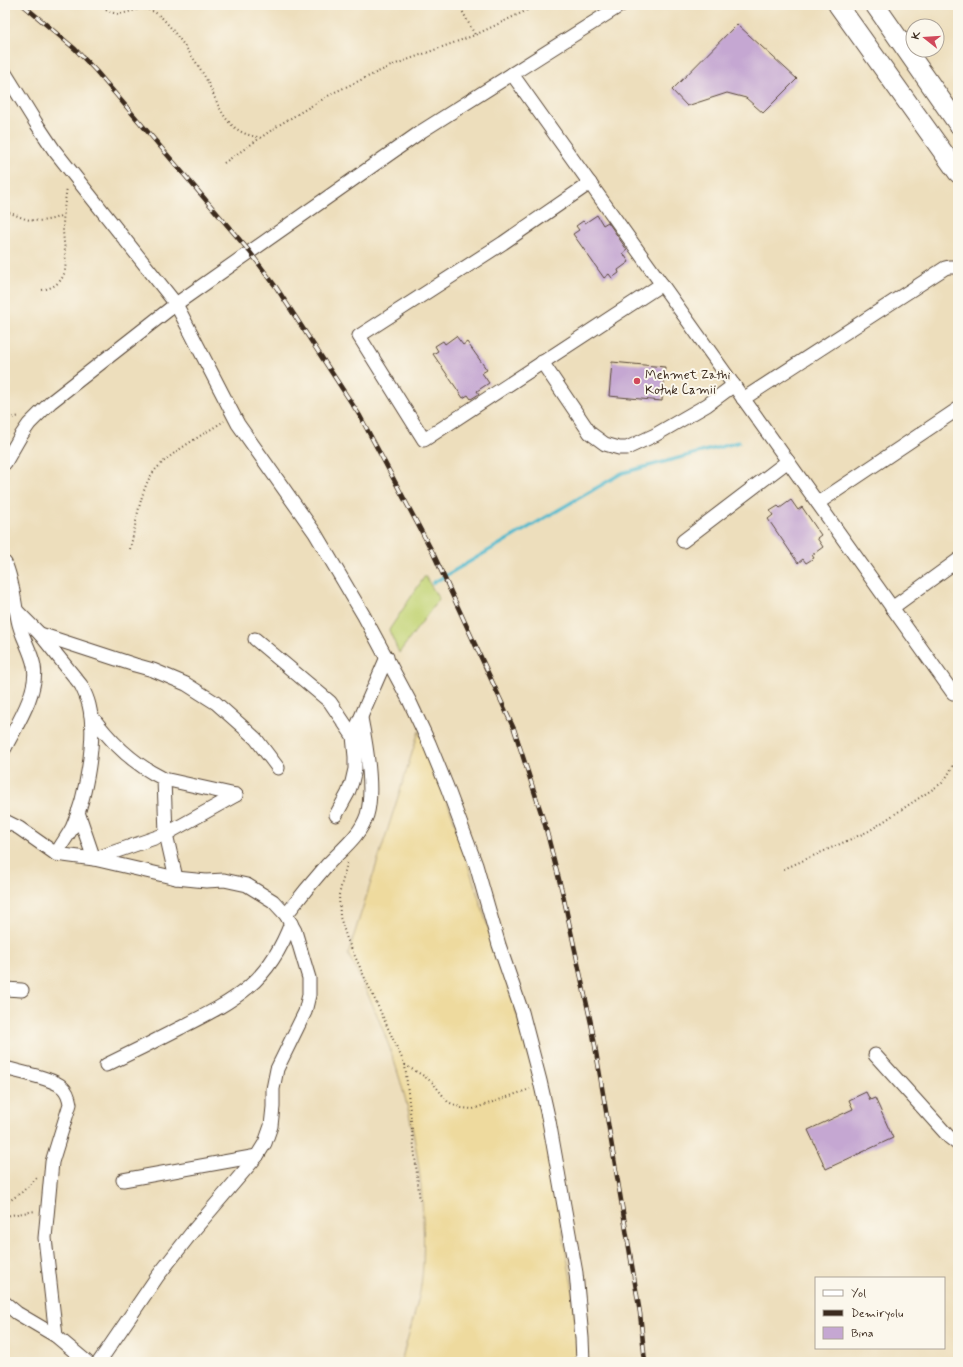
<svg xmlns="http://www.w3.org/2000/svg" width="963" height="1367" font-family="Mynerve,sans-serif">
<rect width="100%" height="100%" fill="#fbf7ec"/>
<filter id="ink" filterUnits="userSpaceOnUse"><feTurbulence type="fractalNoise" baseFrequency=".025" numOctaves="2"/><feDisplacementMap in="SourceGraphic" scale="8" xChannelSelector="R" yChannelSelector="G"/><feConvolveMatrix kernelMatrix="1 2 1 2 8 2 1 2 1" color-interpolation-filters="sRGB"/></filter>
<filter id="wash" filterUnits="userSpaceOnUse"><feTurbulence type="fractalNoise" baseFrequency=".012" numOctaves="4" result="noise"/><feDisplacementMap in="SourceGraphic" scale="16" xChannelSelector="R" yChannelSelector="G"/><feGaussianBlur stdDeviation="0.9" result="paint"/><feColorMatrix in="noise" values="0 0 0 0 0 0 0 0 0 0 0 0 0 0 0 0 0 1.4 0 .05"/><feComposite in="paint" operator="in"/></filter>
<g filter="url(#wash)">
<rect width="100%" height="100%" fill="#eddebc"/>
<path fill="#c3d476" stroke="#7f7f4a" d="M425 576 439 599 399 653 389 630Z"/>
<path fill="#eeda9e" stroke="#94825e" d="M419 731 452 814 501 968 512 997 538 1088 573 1291 578 1362H401C407 1339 415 1315 420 1292 424 1268 424 1243 423 1219 420 1126 392 1037 348 954Z"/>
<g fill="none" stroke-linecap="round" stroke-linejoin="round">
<path stroke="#50b9cd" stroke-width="3.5" d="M433 583 622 473 739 442"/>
</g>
<g id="blocks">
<g fill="#c5a7d2">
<path d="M737 24 797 79 763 113 746 98 727 93 687 106 672 90Z"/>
<path d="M597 215 603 225 608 222 627 250 623 253 629 262 618 270 619 273 612 278 609 274 604 278 573 234 579 230 576 226 583 221 585 223Z"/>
<path d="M456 336 463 345 467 342 487 370 482 373 489 383 477 391 479 394 471 399 468 395 463 398 433 354 438 351 435 346 443 341 445 344Z"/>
<path d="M612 362 665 367 662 401 609 396Z"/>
<path d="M791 500 798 510 802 507 821 535 817 538 823 547 812 555 814 558 806 563 803 559 798 563 768 519 773 515 770 511 778 506 780 508Z"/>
<path d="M866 1092 870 1100 875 1098 893 1138 826 1169 808 1130 853 1109 849 1100Z"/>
</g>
</g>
</g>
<g filter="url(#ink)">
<use href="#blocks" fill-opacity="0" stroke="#564536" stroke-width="1"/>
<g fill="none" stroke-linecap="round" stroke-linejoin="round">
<defs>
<g id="minor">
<path d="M5 73 36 123 54 150 176 304 238 424 315 533 364 616 409 700 429 743 447 787 476 865 499 945 522 1012 540 1081 549 1121 576 1273 582 1338 583 1362"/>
<path d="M512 74 953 693"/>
<path d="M590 183 503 243 359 336 424 440 662 284"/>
<path d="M542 362 590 433 605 444 619 448H627L655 435 707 405 734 385"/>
<path d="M743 399 945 268 949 267H958"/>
<path d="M5 463 20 437 29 424 51 402 176 304 422 131 621 5"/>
<path d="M818 503 958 409"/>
<path d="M683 541 788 461"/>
<path d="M5 563C13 580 14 601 18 620 21 636 31 650 34 666 39 691 16 726 5 748"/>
<path d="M892 608 958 560"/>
<path d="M15 609 40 634 135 665 153 670 186 684 216 703 243 727 256 739 278 768"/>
<path d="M40 634 81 685C84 691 87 697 89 705 97 737 86 798 72 828 67 837 61 845 56 854"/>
<path d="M255 639 330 702 353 736 355 757V769L352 782 348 793 336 815"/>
<path d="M91 715C111 743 133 764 164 779L166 834 176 878"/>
<path d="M357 726 387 657"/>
<path d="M164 779 236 795"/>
<path d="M78 812 94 859 166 834 236 795"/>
<path d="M5 821 19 828 56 854 94 859 176 878 206 881 224 880 247 885 273 901 286 915 295 931 306 968 309 978V995L305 1012 277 1069 273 1089V1107L271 1126 265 1143 257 1156 193 1231 157 1277 99 1362"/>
<path d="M286 915C299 898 313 881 327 865 342 849 360 836 367 815 374 791 366 743 361 718"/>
<path d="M5 989 22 990"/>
<path d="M875 1055 949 1137 958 1144"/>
<path d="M106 1065C131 1053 155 1041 180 1028 235 1000 268 984 291 923"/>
<path d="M5 1068C18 1072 53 1078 62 1087 67 1091 69 1097 70 1104L52 1162 45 1238 56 1336"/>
<path d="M123 1180 257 1156"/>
<path d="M5 1303 17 1313 56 1336 87 1362"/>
</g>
<g id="highway">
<path d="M838 5 958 173"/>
<path d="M875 5 958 124"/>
</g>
</defs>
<use href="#minor" stroke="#564536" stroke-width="15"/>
<use href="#highway" stroke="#564536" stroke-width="21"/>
<g stroke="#564536" stroke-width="2" stroke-dasharray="1 3" stroke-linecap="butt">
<path d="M459 5 475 35"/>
<path d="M106 9C123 22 134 3 152 11 160 14 168 24 174 32 185 46 196 61 205 77 219 103 223 132 258 137"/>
<path d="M224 163 279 125 335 92 393 65 475 35 538 5"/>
<path d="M5 212C12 213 17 216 23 218 37 223 50 221 63 215"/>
<path d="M42 290C52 288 60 284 64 274 68 263 63 241 63 228 63 214 65 201 67 187"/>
<path d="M5 419 20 416"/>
<path d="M130 549C135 529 139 499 148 481 157 459 203 435 224 421"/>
<path d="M954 766 958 769"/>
<path d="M347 863 339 895 340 917 347 939 405 1065 420 1202"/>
<path d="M784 869 869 831 942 783 948 775 958 756"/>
<path d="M405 1065 424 1076 433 1083 448 1102 462 1108 473 1109 530 1089"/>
<path d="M5 1204 22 1192 38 1177"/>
<path d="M5 1216 35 1211"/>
</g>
<use href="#minor" stroke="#fff" stroke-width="13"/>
<use href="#highway" stroke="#fff" stroke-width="19"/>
<defs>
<path id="rail" d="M23 5 75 49 96 71 250 252 276 287 360 416 433 553 514 729 545 825 563 895 592 1028 640 1313 645 1362"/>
</defs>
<use href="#rail" stroke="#3b2a1e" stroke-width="4.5"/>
<use href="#rail" stroke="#fbf7ec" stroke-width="3" stroke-dasharray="9" stroke-linecap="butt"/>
</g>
</g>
<circle fill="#d1495b" stroke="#fbf7ec" stroke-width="1.5" cx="637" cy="381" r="4"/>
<g text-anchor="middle" stroke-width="4" stroke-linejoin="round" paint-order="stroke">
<g font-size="13" fill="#3b2a1e" stroke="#fbf7ec" text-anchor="start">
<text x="645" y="379">Mehmet Zathi<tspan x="645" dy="15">Kotuk Camii</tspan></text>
</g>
</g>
<rect width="963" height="1367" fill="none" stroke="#fbf7ec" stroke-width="20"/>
<rect x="815" y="1277" width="130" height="72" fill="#fbf7ec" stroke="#aea59a"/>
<rect x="823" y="1290" width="20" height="6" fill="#ffffff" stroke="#aea59a"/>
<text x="851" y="1297" font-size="12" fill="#3b2a1e">Yol</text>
<rect x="823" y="1310" width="20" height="6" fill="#3b2a1e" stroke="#aea59a"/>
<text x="851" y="1317" font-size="12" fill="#3b2a1e">Demiryolu</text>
<rect x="823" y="1327" width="20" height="12" fill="#c5a7d2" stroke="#aea59a"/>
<text x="851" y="1337" font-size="12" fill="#3b2a1e">Bina</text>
<g transform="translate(925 38) rotate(287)"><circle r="19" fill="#fbf7ec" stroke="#aea59a"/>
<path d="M0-3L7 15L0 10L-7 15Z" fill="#d1495b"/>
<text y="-6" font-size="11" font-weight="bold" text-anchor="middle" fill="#3b2a1e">K</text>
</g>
</svg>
